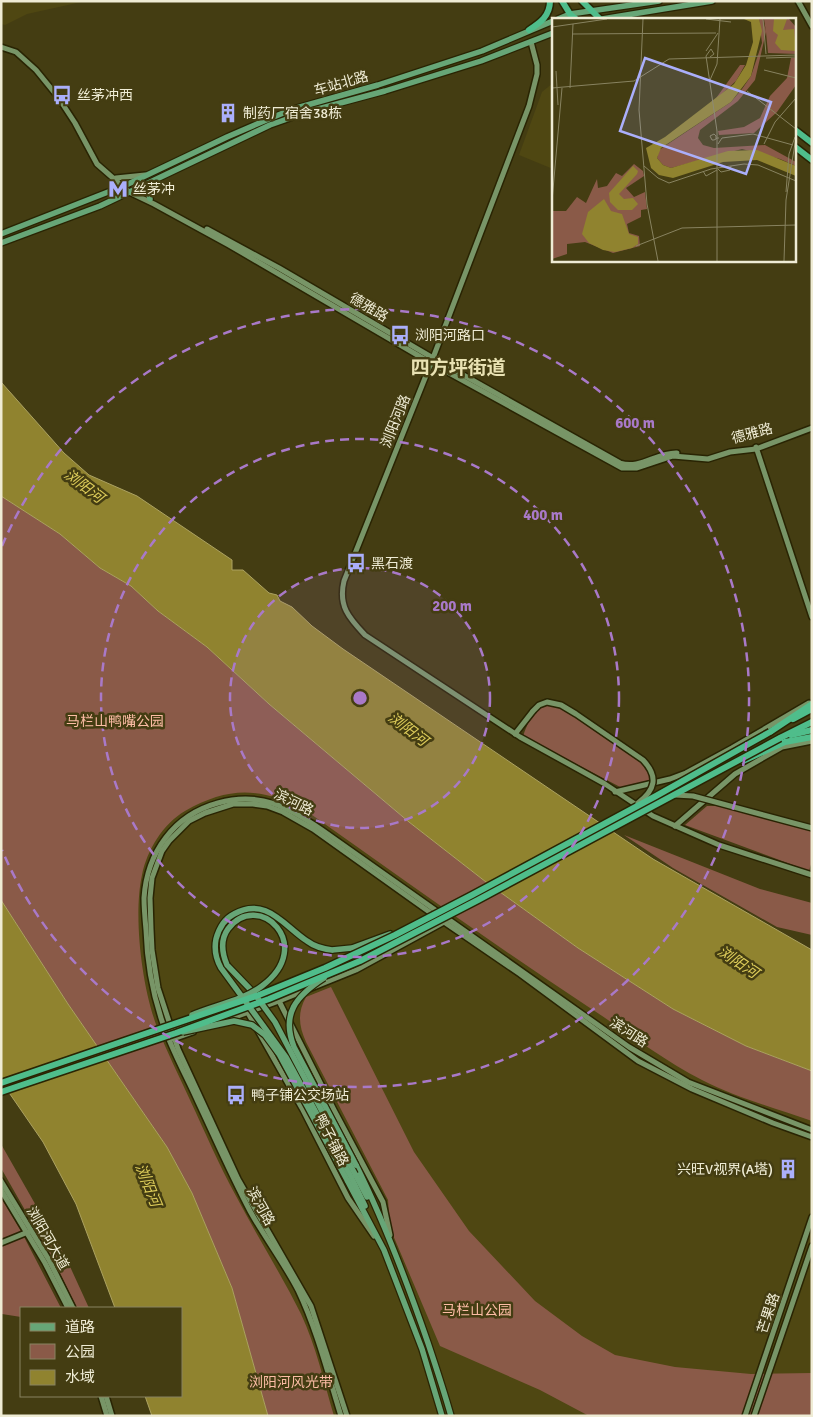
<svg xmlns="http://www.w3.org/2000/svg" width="813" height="1417" font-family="Signika,'Noto Sans SC',sans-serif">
<rect width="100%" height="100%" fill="#443d12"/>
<g fill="#4f4712">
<path d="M1 1H86L27 14 5 25 1 24Z"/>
<path d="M553 83V169L519 155 542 92Z"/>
<path d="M1 496 269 704 342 765 746 1046 812 1071V1416H268L260 1386 68 1004 1 900Z"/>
</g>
<g fill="#8a5a48">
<path d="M1 496 60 534 100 568 131 586 158 611 207 647 269 704 409 822 486 882 578 948 673 1009 746 1046 812 1071V1121C775 1108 737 1098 702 1080 661 1059 626 1031 587 1006 491 943 399 876 305 810 260 787 229 786 185 811 163 824 147 850 142 875 133 916 142 988 157 1027 167 1052 179 1076 190 1100 205 1132 219 1165 236 1196 257 1236 281 1274 301 1314 316 1346 324 1382 334 1416H268L232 1288 192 1193 167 1147 68 1004 1 900Z"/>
<path d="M548 705 565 710 641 761 651 776 650 780 622 788 523 736C528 722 533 710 548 705Z"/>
<path d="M707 806H717L812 829V861L809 871 685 825Z"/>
<path d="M624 835 760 889 812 903V935L777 927 673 868Z"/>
<path d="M331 987 414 1152 469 1231 535 1301 582 1336 615 1355 675 1367 751 1374 812 1373V1416H589L540 1390 440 1346 390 1228 388 1200 306 1042C299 1026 297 1013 306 997Z"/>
<path d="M1 1144 67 1260 89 1308H77L54 1261 1 1168Z"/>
<path d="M1 1198 22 1233 61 1308H21V1317L2 1314Z"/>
</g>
<g fill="#90832f" stroke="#aca261">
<path d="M1 382 64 453 89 475 137 496 232 560V570H243L269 593 277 595 280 601 292 607 312 626 343 649 653 859 812 950V1071L746 1046 673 1009 578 948 486 882 409 822 269 704 207 647 158 611 131 586 100 568 60 534 1 496Z"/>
<path d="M1 900 68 1004 167 1147 192 1193 232 1288 268 1416H152L145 1396H181V1308H115L76 1204 43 1142 1 1081Z"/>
</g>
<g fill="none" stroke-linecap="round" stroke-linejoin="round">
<defs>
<g id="secondary">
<path d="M798 1 812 26"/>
<path d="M531 42 537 65V74L529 106 433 358 344 581C338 606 349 618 365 635L520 737 605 784 653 816 719 845 812 875"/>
<path d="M1 47 16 52 36 70 58 97 75 123 97 164 129 192 154 204 229 245 431 363 622 468H637L673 456 708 459 730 452 756 449 812 428"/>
<path d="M116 178 145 175"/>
<path d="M207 229 279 268 433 358 620 463C640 470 657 452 677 453"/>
<path d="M756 447 812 617"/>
<path d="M515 734 533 711"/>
<path d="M615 792 670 779 686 773 732 748 809 703"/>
<path d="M675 826 735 774 782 747 812 741"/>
<path d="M333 969 371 952 437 917"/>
<path d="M279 1001 334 1110 383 1202 390 1235"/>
<path d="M248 1013 303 1110 348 1198 374 1236"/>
<path d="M224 1021 279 1001 356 970 444 922"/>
<path d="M169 1030 235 1007 311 978"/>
<path d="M173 1039 193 1032"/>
<path d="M1 1181 49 1260 73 1308"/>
<path d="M1 1190 45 1263 68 1308"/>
<path d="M1 1243 28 1232"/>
<path d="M101 1396 107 1416"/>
<path d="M106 1396 112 1416"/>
<path d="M341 1416C328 1374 317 1330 298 1290 284 1263 265 1238 250 1211 231 1175 215 1138 198 1102 186 1075 171 1049 162 1021 152 991 147 961 146 930 145 919 144 908 144 898 147 852 174 815 218 803 260 791 288 807 322 830L629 1047 688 1082 812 1130"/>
<path d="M347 1416 311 1306 238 1179 178 1049 158 988 152 950 151 929 150 898 152 878 162 851 169 841 189 821 205 813 233 804H253L267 806 283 812 313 829 428 911 520 974 638 1061 692 1089 773 1123 812 1137"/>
<path d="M745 1416 812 1217"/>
<path d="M754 1416 812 1246"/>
</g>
<g id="primary">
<path d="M558 19 570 14 659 1"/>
<path d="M602 19 712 1"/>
<path d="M149 183 148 191 150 199"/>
<path d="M1 234 126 185 227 137 271 118 293 109 378 85 482 51 553 21"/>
<path d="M1 243 100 206 270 125 307 112 385 91 481 61 553 33"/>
<path d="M332 950 352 948 390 934"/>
<path d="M227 965 250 989"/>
<path d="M356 1165C385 1223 407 1282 428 1343 436 1367 444 1391 451 1416"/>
<path d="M355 1174 367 1197"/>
<path d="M351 1177 365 1206"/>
<path d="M347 1180 384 1250 422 1349 442 1416"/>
</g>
<g id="highway">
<path d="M562 1 570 14 576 19"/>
<path d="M582 1 600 19"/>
<path d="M529 30C540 23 550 16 550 1"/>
<path d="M794 129 812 143"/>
<path d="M794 146 812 160"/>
<path d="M793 719 812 709"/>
<path d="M770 732 812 704"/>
<path d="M791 735 812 730"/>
<path d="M780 738 812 722"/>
<path d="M743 761 785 742 812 737"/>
</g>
</defs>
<use href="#secondary" stroke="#292403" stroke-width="8"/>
<use href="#primary" stroke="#292403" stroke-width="8"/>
<use href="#highway" stroke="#292403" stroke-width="9"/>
<use href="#secondary" stroke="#789567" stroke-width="5"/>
<use href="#primary" stroke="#67a677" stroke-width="5.5"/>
<use href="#highway" stroke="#4fbd8b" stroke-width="6"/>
<defs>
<g id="secondary-bridge">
<path d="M533 711 539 705 547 702 561 705 576 714 643 760C659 777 655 790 638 803"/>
<path d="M675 795 693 796 812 828"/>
</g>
<g id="primary-bridge">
<path d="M332 950C323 949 315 947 307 941 284 926 266 896 234 914 224 919 219 928 216 939 214 949 216 959 221 968L286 1057 351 1177"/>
<path d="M324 978C296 996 281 1014 294 1047L356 1165"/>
<path d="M254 993 275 1022 355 1174"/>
<path d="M192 1015C215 1005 242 1001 262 986 317 945 258 889 228 929 220 940 222 953 227 965"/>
<path d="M183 1032 234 1021 252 1025 265 1035 279 1054 347 1180"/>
</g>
<g id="highway-bridge">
<path d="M1 1083 259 995 325 968 395 935 472 895 656 796 770 732"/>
<path d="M1 1092 176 1033 269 999 360 961 478 900 780 738"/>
</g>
</defs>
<use href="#secondary-bridge" stroke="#292403" stroke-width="8" stroke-linecap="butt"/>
<use href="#primary-bridge" stroke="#292403" stroke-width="8" stroke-linecap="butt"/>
<use href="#highway-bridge" stroke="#292403" stroke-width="9" stroke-linecap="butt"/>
<use href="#secondary-bridge" stroke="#789567" stroke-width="5"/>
<use href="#primary-bridge" stroke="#67a677" stroke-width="5.5"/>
<use href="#highway-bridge" stroke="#4fbd8b" stroke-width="6"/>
</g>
<circle cx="360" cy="698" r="130" fill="#a979c8" fill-opacity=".12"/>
<g fill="none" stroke="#a979c8" stroke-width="2.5" stroke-dasharray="9 6">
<circle cx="360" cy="698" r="130"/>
<circle cx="360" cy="698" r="259"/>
<path d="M2 546A389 389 0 1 1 2 850"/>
</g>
<defs>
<symbol id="bus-bare" viewBox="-9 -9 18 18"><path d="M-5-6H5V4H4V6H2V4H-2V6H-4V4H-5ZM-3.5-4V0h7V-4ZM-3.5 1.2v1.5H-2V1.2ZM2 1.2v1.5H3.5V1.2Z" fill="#abaffb" stroke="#443d12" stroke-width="2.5" paint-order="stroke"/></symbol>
<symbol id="building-bare" viewBox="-9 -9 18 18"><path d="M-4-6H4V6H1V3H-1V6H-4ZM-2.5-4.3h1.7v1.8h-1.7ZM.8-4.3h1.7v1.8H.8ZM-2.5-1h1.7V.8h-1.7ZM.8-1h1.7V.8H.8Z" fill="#abaffb" stroke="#443d12" stroke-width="2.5" paint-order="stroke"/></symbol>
<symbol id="metro-bare" viewBox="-9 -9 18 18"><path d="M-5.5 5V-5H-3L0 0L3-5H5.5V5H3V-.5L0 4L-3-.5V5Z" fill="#abaffb" stroke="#443d12" stroke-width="2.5" paint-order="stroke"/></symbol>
</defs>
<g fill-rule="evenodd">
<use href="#bus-bare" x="48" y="81" width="28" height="28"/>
<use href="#building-bare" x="214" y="99" width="28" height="28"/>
<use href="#metro-bare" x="104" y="175" width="28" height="28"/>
<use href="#bus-bare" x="386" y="321" width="28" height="28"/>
<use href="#bus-bare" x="342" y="549" width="28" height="28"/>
<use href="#bus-bare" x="222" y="1081" width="28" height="28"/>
<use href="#building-bare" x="774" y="1155" width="28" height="28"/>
</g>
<g text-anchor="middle" stroke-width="5" stroke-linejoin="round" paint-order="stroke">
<g font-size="14" fill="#efecd5" stroke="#443d12">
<text transform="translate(341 83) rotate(-16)" y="5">车站北路</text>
<text transform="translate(369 307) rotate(31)" y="5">德雅路</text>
<text transform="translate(395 421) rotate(-68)" y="5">浏阳河路</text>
<text transform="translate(752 433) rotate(-15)" y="5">德雅路</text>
<text transform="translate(294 802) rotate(26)" y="5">滨河路</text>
<text transform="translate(629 1032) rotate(33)" y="5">滨河路</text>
<text transform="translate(332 1140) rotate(63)" y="5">鸭子铺路</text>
<text transform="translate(261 1206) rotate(61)" y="5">滨河路</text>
<text transform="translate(48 1238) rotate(60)" y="5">浏阳河大道</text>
<text transform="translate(768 1313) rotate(-72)" y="5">芒果路</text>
</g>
<g font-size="14" fill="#efecd5" stroke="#443d12" text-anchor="start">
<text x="77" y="100">丝茅冲西</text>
<text x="243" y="118">制药厂宿舍38栋</text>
<text x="133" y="194">丝茅冲</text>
<text x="415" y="340">浏阳河路口</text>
<text x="371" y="568">黑石渡</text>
<text x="251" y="1100">鸭子铺公交场站</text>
<text x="773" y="1174" text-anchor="end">兴旺V视界(A塔)</text>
</g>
<g font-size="14" fill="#fcbca5" stroke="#443d12">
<text x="115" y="726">马栏山鸭嘴公园</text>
<text x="477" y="1315">马栏山公园</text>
<text x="291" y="1387">浏阳河风光带</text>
</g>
<g font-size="15" font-style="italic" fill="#ddcc5a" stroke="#443d12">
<text transform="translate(84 486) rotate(37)" y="5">浏阳河</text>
<text transform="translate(408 729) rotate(37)" y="5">浏阳河</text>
<text transform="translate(738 962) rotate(34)" y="5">浏阳河</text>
<text transform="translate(148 1185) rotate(68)" y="5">浏阳河</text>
</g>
<g font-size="19" font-weight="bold" fill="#e9e2b3" stroke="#443d12">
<text x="458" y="374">四方坪街道</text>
</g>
</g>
<g transform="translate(552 18)">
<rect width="244" height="244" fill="#443d12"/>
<path d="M207 1H211L214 14 212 1H237L244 9V36L216 35 214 14 203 62 186 83 148 112 146 120 151 127 162 130 213 127 244 144V148L228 141 190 131 119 150 111 147 105 140 107 132 179 84 190 71 199 58 210 25ZM239 40H244V67L225 94 202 115 167 117 166 113 192 109 208 100 218 78 235 60ZM188 47H193L184 63 162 83ZM82 146 91 153 92 158 74 170 82 179 93 174 95 191 89 192V199L75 206 77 215 87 218 88 228 61 235 33 224 15 226V236L0 241V193H14L25 179 34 185 45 161 46 170 55 168 64 155 70 158Z" fill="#8a5a48"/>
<path d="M192 1H207L210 13 199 58 179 84 109 130 105 140 111 147 119 150 176 133 205 132 244 148V158L205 142 171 144 121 160 107 157 99 150 94 130 113 119 182 66 194 47 201 24 199 4ZM222 1H235L231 12 242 11 244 33 229 32 223 25 226 17 221 13ZM81 148 86 153 85 156 67 176 72 181 81 180 86 186 80 192H66L58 184 57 175ZM52 181 59 193 70 196 77 216 86 219V226L80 230 63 234 51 232 37 225 30 216 36 194Z" fill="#90832f"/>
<path fill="none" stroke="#888360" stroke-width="1" d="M91 1 87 92 95 186 106 243M154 1 179 4M211 1 214 36M0 9 55 1M20 16 164 15M154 33 166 15M158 39 162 36 159 31 154 38 165 113V243M214 40 244 39M212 52 244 60M4 53 6 87M158 62 165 46 168 1M0 70 82 63 117 41 244 37M18 70 21 6M195 73 244 111M164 121V118L162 116 158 118 160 122H162L164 121 165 120H167M166 126 170 120 201 116 241 127M212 126 223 104 244 80M92 148 106 160 117 165 159 151 192 146 206 147 244 163M166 151 169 154 178 152 179 148M151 153 154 158 165 152M234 174 237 136 243 119M0 183 10 70M84 228 130 210 244 207M232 243 234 182 244 119"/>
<path fill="#abaffb" fill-opacity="0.15" stroke="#abaffb" stroke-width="2.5" d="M93 40 219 84 194 156 68 113Z"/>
<rect width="244" height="244" fill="none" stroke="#efecd5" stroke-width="2.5"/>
</g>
<circle cx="360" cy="698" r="8" fill="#a979c8" stroke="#443d12" stroke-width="2.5"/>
<g font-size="15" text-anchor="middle" font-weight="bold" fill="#a979c8" stroke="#443d12" stroke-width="5" stroke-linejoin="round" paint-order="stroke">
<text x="635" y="428">600 m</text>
<text x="543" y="520">400 m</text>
<text x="452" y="611">200 m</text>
</g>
<rect width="813" height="1417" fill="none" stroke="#efecd5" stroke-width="5"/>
<rect x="20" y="1307" width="162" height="90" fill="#443d12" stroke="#888360"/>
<rect x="30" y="1323" width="25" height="8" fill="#67a677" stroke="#888360"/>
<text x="65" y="1332" font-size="15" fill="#efecd5">道路</text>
<rect x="30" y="1344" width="25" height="15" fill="#8a5a48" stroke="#888360"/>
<text x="65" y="1357" font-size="15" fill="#efecd5">公园</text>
<rect x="30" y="1370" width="25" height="15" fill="#90832f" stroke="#888360"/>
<text x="65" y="1382" font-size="15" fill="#efecd5">水域</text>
</svg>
